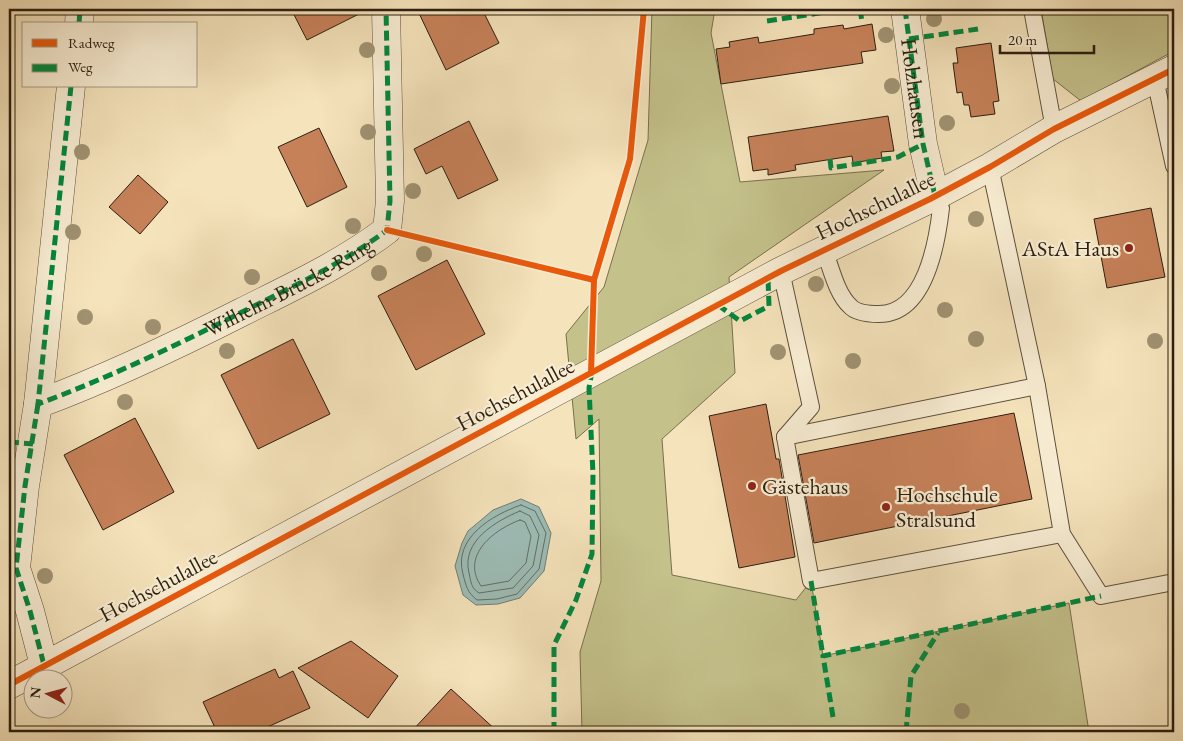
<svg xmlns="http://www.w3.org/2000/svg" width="1183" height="741" font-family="'EB Garamond',serif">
<rect width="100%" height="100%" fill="#f5e3bb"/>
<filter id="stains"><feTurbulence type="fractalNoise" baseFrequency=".004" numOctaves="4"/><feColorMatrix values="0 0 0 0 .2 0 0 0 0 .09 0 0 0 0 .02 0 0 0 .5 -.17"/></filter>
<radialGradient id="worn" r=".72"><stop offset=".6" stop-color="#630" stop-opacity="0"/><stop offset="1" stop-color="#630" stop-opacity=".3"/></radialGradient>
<g fill="#c4c18b" stroke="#78704e">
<path d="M652 9H715L711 33 740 182 884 170 729 277 735 373 662 439 672 575 796 600 811 581 823 656 1069 603 1089 732H582L580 652 601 581 599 419 576 439 566 334 604 287 648 140Z"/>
<path d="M1041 9H1174V51L1081 101 1053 79Z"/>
</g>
<path fill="#9dbdb7" stroke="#707e75" d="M521 499 539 507 551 533 544 571 520 598 498 604 476 605 463 595 455 566 462 543 468 531 493 510Z"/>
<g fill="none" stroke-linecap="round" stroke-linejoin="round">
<g stroke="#646e64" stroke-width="1">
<path d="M521 505 535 511 546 533 539 569 517 594 497 599 477 600C467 592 466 586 463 574 453 538 492 515 521 505Z"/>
<path d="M520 511 530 516 539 535 533 566 513 588 479 593C471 588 471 582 469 573 461 541 496 521 520 511Z"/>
<path d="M520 520 525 522 531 536 526 563 509 581 481 586C460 555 495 529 520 520Z"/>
</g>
</g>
<g fill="#c68159" stroke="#2c1f11">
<path d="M291 9H369L307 40Z"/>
<path d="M417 9H482L499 43 446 70Z"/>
<path d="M872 24 876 50 861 52 863 63 721 84 716 49 730 47 729 42 758 37 759 43 814 34V29L843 25 844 29Z"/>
<path d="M991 43 999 101 993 102 995 114 971 117 969 105H964L962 92 957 93 953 63H958L956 48Z"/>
<path d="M888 116 894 151 881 152 882 158 853 163 852 156 795 165 796 170 768 175V169L753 171 748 137Z"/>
<path d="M469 121 498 180 458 199 442 166 426 174 414 149Z"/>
<path d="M319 128 347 187 307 207 278 147Z"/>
<path d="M138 175 168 202 140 234 109 207Z"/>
<path d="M1151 208 1165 277 1107 288 1094 219Z"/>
<path d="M447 260 485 334 416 370 378 296Z"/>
<path d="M293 339 330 414 258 449 221 375Z"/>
<path d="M766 404 776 459H779L795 557 739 568 709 416Z"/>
<path d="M1014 413 1032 499 814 543 798 455Z"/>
<path d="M135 418 174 492 103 530 64 455Z"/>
<path d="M351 641 398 676 368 718 298 668Z"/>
<path d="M275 669 279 678 293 671 310 708 256 732H217L203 702Z"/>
<path d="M451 689 498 732H411Z"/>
</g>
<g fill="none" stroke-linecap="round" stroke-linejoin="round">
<defs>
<g id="service">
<path d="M1032 9 1054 129"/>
<path d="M1155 79 1174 166"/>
<path d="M990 167 1037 386 1062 534 1101 596 1174 582"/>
<path d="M824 250C831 267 836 293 850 306 856 313 870 314 879 314 925 314 937 243 941 208L930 199"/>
<path d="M781 271 811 407 785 437"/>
<path d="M785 437 811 581 1062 534"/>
<path d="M785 437 1037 386"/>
</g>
<g id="minor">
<path d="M905 9 923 144 935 196"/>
<path d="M79 24 80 9"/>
<path id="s1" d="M71 86 38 404C108 378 175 346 242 312 292 287 342 264 387 230L390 201 386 9"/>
<path d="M38 404 25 486 16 568 30 611 44 665"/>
<path d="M9 685 781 271 930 199 990 167 1054 129 1174 69"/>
</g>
</defs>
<use href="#service" stroke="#5e503c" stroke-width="18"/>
<use href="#minor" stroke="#5e503c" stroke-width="29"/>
<use href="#service" stroke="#f8edd3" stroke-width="16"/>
<use href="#minor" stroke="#f8edd3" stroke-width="28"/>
<g stroke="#00873e" stroke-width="5" stroke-dasharray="10 5" stroke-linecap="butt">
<path d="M860 9 862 22"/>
<path id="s2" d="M905 9 923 144 935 196"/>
<path d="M767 21 845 9"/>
<path d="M79 24 80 9"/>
<path d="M909 39 978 29"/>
<path d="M71 86 38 404C108 378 175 346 242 312 292 287 342 264 387 230L390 201 386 9"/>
<path d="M830 159 831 168 898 157 923 144"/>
<path d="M718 305 740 321 769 306 768 278"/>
<path d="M38 404 25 486 16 568 30 611 44 665"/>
<path d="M9 442 33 444"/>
<path d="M811 581 823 656"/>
<path d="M833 717 823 656 1101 596"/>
<path d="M554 732V645L576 600 592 554 593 474 589 388 592 371"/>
<path d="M906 732 911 676 938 633"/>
</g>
<defs>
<g id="cycleway">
<path d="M387 230 594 280"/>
<path d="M591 373 594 280 630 159 644 9"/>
<path d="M9 685 781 271 930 199 990 167 1054 129 1174 69"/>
</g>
</defs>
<use href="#cycleway" stroke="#f8edd3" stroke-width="9"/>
<use href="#cycleway" stroke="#e8590c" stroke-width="6"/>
</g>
<g fill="#a09272">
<circle cx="934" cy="19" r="8"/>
<circle cx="886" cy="35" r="8"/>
<circle cx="367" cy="50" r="8"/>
<circle cx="892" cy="86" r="8"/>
<circle cx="947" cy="123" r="8"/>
<circle cx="368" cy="132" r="8"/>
<circle cx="82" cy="152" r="8"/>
<circle cx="413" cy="191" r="8"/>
<circle cx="976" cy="219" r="8"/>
<circle cx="353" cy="226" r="8"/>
<circle cx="73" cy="232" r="8"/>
<circle cx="424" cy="254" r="8"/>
<circle cx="379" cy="273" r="8"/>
<circle cx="252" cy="277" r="8"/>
<circle cx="816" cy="284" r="8"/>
<circle cx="945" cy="310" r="8"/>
<circle cx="85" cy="317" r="8"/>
<circle cx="153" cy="327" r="8"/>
<circle cx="976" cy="339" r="8"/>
<circle cx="1155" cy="341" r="8"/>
<circle cx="227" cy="351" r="8"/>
<circle cx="778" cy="352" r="8"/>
<circle cx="853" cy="361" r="8"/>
<circle cx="125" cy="402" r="8"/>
<circle cx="45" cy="576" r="8"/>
<circle cx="962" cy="711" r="8"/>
</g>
<g fill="#8f2418" stroke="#f8edd3" stroke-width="2">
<circle cx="1129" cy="248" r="5"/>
<circle cx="752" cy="486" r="5"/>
<circle cx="886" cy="507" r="5"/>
</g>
<g text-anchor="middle" stroke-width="4.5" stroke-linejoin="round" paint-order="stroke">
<g font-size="22" fill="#2c1f11" stroke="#f8edd3">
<text dy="8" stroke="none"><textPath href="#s2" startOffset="80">Holzhausen</textPath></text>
<text transform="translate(875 205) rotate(-26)" y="8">Hochschulallee</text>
<text dy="8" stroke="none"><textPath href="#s1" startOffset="596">Wilhelm-Brücke-Ring</textPath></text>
<text transform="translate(515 394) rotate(-28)" y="8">Hochschulallee</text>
<text transform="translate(158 585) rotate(-28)" y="8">Hochschulallee</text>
</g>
<g font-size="22" fill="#2c1f11" stroke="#f8edd3" text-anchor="start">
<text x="1119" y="256" text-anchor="end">AStA Haus</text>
<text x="762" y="494">Gästehaus</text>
<text x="896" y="502">Hochschule<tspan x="896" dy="25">Stralsund</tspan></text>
</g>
</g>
<rect width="1183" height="741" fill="none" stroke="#f5e3bb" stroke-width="30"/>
<rect x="10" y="10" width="1163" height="721" fill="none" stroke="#2c1f11" stroke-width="2.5"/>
<rect x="15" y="15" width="1153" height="711" fill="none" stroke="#2c1f11"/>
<rect x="22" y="22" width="175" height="65" fill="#f8edd3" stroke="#a69b85"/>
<rect x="32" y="39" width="25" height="8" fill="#e8590c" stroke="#a69b85"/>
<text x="68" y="48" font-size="15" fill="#2c1f11">Radweg</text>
<rect x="32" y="64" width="25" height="8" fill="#00873e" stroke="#a69b85"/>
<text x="68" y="72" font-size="15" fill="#2c1f11">Weg</text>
<g transform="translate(48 694) rotate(276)"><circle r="24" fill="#f8edd3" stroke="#a69b85"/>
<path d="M0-4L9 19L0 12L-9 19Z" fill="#8f2418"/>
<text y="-8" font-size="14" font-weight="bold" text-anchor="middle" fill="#2c1f11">N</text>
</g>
<path d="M1000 45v8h94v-8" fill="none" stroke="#2c1f11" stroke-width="2.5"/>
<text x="1008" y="45" font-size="15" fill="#2c1f11" stroke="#f8edd3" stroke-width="4" paint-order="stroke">20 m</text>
<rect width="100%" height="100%" filter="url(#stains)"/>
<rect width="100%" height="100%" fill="url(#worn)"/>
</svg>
